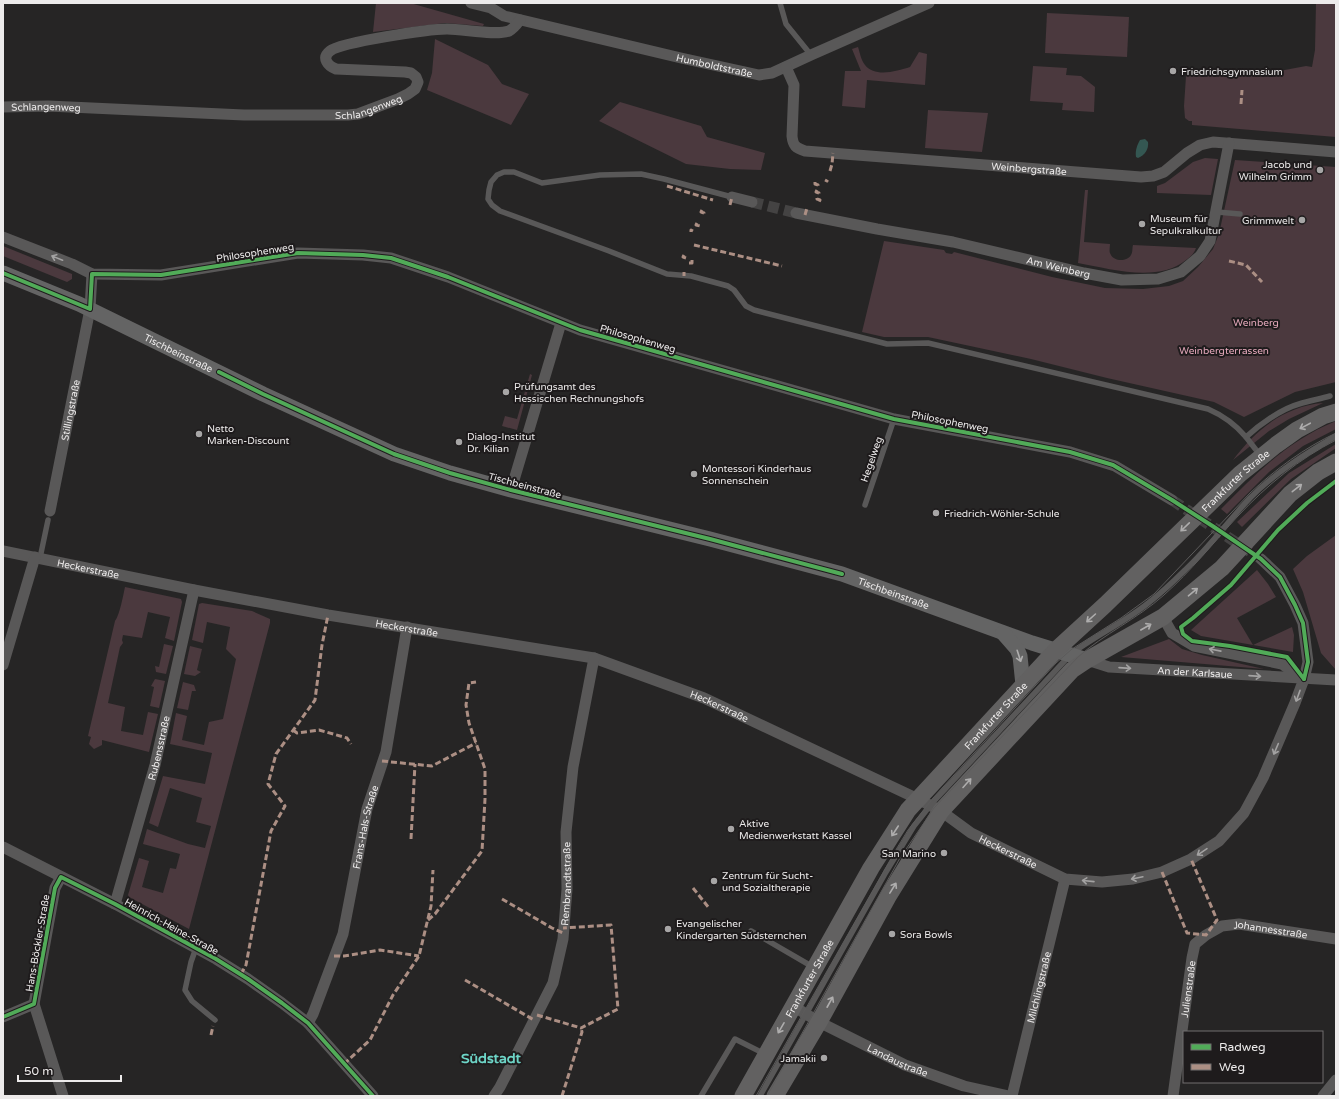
<svg xmlns="http://www.w3.org/2000/svg" width="1339" height="1099" font-family="'Varela Round',sans-serif">
<rect width="100%" height="100%" fill="#262525"/>
<g fill="#4b393e">
<path d="M376 3H410L484 24 483 26 445 23 373 32Z"/>
<path d="M1316 3H1336V137L1192 125V121H1189L1185 118 1184 106 1186 76 1225 73 1252 76 1306 66 1312 67 1315 50Z"/>
<path d="M1047 13 1129 17 1127 57 1045 53Z"/>
<path d="M435 39 488 65 502 84 529 94 511 125 427 90 432 73Z"/>
<path d="M858 47C860 53 861 60 865 65 875 78 897 71 910 67L919 52 927 54 925 85 867 80 865 108 842 106 845 71H861L852 49Z"/>
<path d="M1033 66 1067 68 1066 75 1081 76 1095 87 1094 112 1062 110 1063 103 1030 101Z"/>
<path d="M620 102 701 126 707 137 765 153 761 170 730 169 686 164 599 121Z"/>
<path d="M928 110 988 113 982 152 925 148Z"/>
<path d="M1205 158 1218 159 1211 195 1157 193V186L1165 183 1193 162Z"/>
<path d="M1235 160 1336 167V382L1295 392 1244 417 1214 402 1107 378 1031 359 928 337H884L862 332 884 241 944 250 946 253 952 254 954 252 1052 277 1105 288 1143 289 1169 286 1183 281 1198 267 1213 249 1219 234Z"/>
<path d="M1085 190H1088L1084 242 1110 244C1110 247 1109 251 1110 253 1113 262 1127 262 1131 255 1133 252 1132 248 1133 245L1196 248C1194 254 1191 256 1186 260 1158 283 1111 269 1078 263Z"/>
<path d="M3 246 72 274V279L67 282 3 256Z"/>
<path d="M530 374 532 375 517 430 502 426 505 416 517 419Z"/>
<path d="M1323 403 1289 419 1269 431 1233 460C1255 430 1285 406 1323 403Z"/>
<path d="M1336 421V429L1303 446 1269 472 1227 514 1221 509C1257 473 1287 441 1336 421Z"/>
<path d="M1336 444V448L1291 479 1242 527 1237 522 1289 473Z"/>
<path d="M1336 535V670L1321 653 1303 592 1293 569 1307 556Z"/>
<path d="M1257 570 1268 584 1276 597 1237 618 1253 645 1292 627 1294 635 1293 652 1201 636 1191 630Z"/>
<path d="M125 587 181 599 182 602 174 641 165 638 170 617 148 612 142 638 123 635 122 640 123 643 120 647 108 703 125 707 121 731 143 735 148 712 158 714 149 752 102 740V745L94 749 89 744 91 737 88 736 115 621C120 614 123 596 125 587Z"/>
<path d="M202 603 252 611 270 619V623L189 929 129 897 128 895 139 858 149 861 142 887 163 893 170 868 176 869 180 854 143 844 147 829 188 844 205 848 211 826 196 822 202 798 170 788 158 827 149 823 163 776 205 784 212 753 170 744 176 713 187 716 182 740 204 745 209 722 223 719 236 659 226 649 230 627 207 622 203 643 192 640 199 604Z"/>
<path d="M1169 639 1182 649 1202 655 1264 669 1121 657Z"/>
<path d="M164 644 173 646 166 674 156 672 155 666 159 667Z"/>
<path d="M190 646 202 649 197 670 201 672 195 676 184 674Z"/>
<path d="M155 679 165 681 159 708 150 706 154 687 151 686Z"/>
<path d="M183 682 194 685 196 691H192L188 710 177 708Z"/>
</g>
<path fill="#345752" d="M1145 139 1148 142C1149 149 1145 155 1138 158L1136 157C1135 151 1137 145 1140 140Z"/>
<g fill="none" stroke-linecap="round" stroke-linejoin="round">
<g stroke="#444343" stroke-width="11" stroke-dasharray="11 5.5" stroke-linecap="butt">
<path d="M752 202 796 213"/>
<path d="M1172 500 1261 559"/>
</g>
<g stroke="#595858" stroke-width="5.5">
<path d="M780 3 786 24 811 55"/>
<path d="M732 197 664 179 641 174 600 175 542 183 514 172H504L497 175 491 182 489 190 488 199 492 205 500 211 609 251 667 274 691 276 728 286 734 290 746 306 754 310 887 344 928 343 1208 409C1222 415 1235 424 1246 437"/>
<path d="M1217 212 1240 214"/>
<path d="M1260 455 1246 437C1259 425 1281 409 1299 404 1309 401 1319 399 1330 396"/>
<path d="M865 505 894 419"/>
<path d="M40 558 48 520"/>
<path d="M751 931 813 967"/>
<path d="M196 948 191 962 185 990 192 1001 215 1020"/>
<path d="M701 1096 735 1039 765 1054"/>
<path d="M760 1096 886 872 914 826 933 802 1071 654C1095 636 1123 623 1147 604 1160 594 1173 582 1185 570 1209 548 1228 521 1250 498 1276 472 1305 454 1336 436"/>
</g>
<g stroke="#595858" stroke-width="11">
<path id="s1" d="M471 3 491 8 504 16 681 58 759 75 772 73 811 55 929 3"/>
<path id="s2" d="M786 67 794 85 792 136C793 146 796 148 805 151L1141 177 1153 176 1164 172 1187 153 1200 145 1213 142 1336 152"/>
<path id="s3" d="M3 107 48 106 244 115H348L358 114 398 99 408 94 415 89 418 82 416 77 411 73 405 72 336 69C328 66 321 58 330 51 341 42 430 29 447 29 464 29 495 36 509 31 513 29 517 24 520 20"/>
<path d="M732 197 752 202"/>
<path id="s4" d="M796 213 877 229 953 242 1084 273 1122 280 1158 279 1181 272 1200 256 1210 241 1229 143"/>
<path d="M3 237 72 264 92 274 161 275 298 253 363 255 391 258 448 277 580 330 894 419 1070 452 1115 466 1172 500"/>
<path d="M511 490 561 323"/>
<path id="s5" d="M50 511 90 309 92 274"/>
<path id="s6" d="M3 551 194 590 328 615 594 658 704 698 918 799 941 811 971 833 1065 879 1102 882 1133 879 1162 872 1191 859 1219 841 1244 813 1263 778 1295 703 1304 679 1308 662 1303 623 1295 605 1280 577 1261 559"/>
<path d="M1163 617 1172 633 1194 646 1282 664 1303 679"/>
<path id="s7" d="M1087 660 1109 667 1336 680"/>
<path d="M3 665 35 557"/>
<path d="M3 847 115 904 216 959 248 979 282 1003 308 1023 373 1096"/>
<path d="M61 877 55 888 34 1004 63 1096"/>
<path id="s8" d="M115 904 155 765 194 590"/>
<path id="s9" d="M793 1006 819 1022 905 1065 964 1086 1009 1096"/>
<path d="M3 1017 34 1004"/>
<path id="s10" d="M308 1023 313 1014 343 934 367 809 386 752 407 627"/>
<path id="s11" d="M494 1096 500 1087 553 983 563 939 567 889 566 832 573 767 594 658"/>
<path id="s12" d="M1012 1096 1065 879"/>
<path id="s13" d="M1173 1096 1192 958 1195 944 1206 935 1222 926 1239 924 1336 939"/>
<path d="M1323 1096 1336 1080"/>
</g>
<g stroke="#646464" stroke-width="15">
<path id="s14" d="M3 273 79 304 263 394 394 454 450 473 511 490 710 539 842 574 1032 643 1087 660"/>
<path d="M1003 633 1017 649 1020 656 1023 685"/>
</g>
<g stroke="#626161" stroke-width="17">
<path id="s15" d="M743 1096 871 868 908 810 1056 650 1105 605 1240 474 1276 445 1297 430 1323 416 1336 412"/>
<path d="M775 1096 819 1022 889 895 941 811 1072 670 1087 660 1163 617 1222 568 1290 494 1318 472 1336 462"/>
</g>
<g stroke="#5c5b5b" stroke-width="1">
<path d="M756 1096 897 848 908 830 933 798 1056 663 1072 649 1121 618 1154 594 1250 493C1276 469 1304 448 1336 433"/>
<path d="M767 1096 900 858 934 808 1078 657C1104 634 1137 619 1164 595 1191 571 1214 542 1238 516 1267 485 1299 459 1336 440"/>
</g>
<g stroke="#ac8f84" stroke-width="3" stroke-dasharray="6 3" stroke-linecap="butt">
<path d="M1241 104 1242 90"/>
<path d="M830 171 832 164 833 153"/>
<path d="M825 180 827 181V180"/>
<path d="M815 182V184L818 185V187"/>
<path d="M667 186 713 200"/>
<path d="M817 190 816 192 819 193V195"/>
<path d="M817 198V199L820 200 819 202"/>
<path d="M730 205 732 197"/>
<path d="M702 210 701 212 704 213V215"/>
<path d="M805 215 807 208"/>
<path d="M697 223 696 225 700 226 699 228"/>
<path d="M691 232V230L693 231"/>
<path d="M694 245 782 266"/>
<path d="M684 255 683 257 686 258"/>
<path d="M1229 261 1246 265 1262 282"/>
<path d="M689 263H692V260L690 259"/>
<path d="M684 272V276"/>
<path d="M293 730 297 733 319 730 347 738 351 744"/>
<path d="M382 761 432 766 476 743"/>
<path d="M411 839 415 764"/>
<path d="M1162 872 1187 933 1206 935 1217 920 1191 859"/>
<path d="M693 888 709 908"/>
<path d="M502 899 552 928 563 933"/>
<path d="M428 920 435 914 482 851 485 799V769L469 723 466 705 469 683 476 682"/>
<path d="M334 956H344L380 950 419 956"/>
<path d="M241 974 246 965 271 831 285 806 268 784 276 754 315 700 322 645 328 615"/>
<path d="M465 980 534 1020"/>
<path d="M537 1015 581 1028 618 1009 611 925 563 928"/>
<path d="M211 1035 213 1026"/>
<path d="M344 1064 370 1040 393 995 419 956 431 906 433 870"/>
<path d="M562 1096 582 1032 581 1028"/>
</g>
<defs>
<g id="cycleway">
<path d="M3 273 90 309 92 274 161 275 298 253 363 255 391 258 448 277 580 330 894 419 1070 452 1113 465 1172 500 1214 527 1261 559 1280 577 1295 605 1303 623 1308 662 1304 679"/>
<path d="M219 372 263 394 394 454 450 473 511 490 710 539 842 574"/>
<path d="M1304 679 1287 657 1230 646 1192 641 1183 634 1181 627 1193 618 1231 585 1278 530 1307 503 1336 481"/>
<path d="M3 1017 34 1004 55 888 61 877 115 904 216 959 248 979 282 1003 308 1023 373 1096"/>
</g>
</defs>
<use href="#cycleway" stroke="#1e1b1c" stroke-width="6"/>
<use href="#cycleway" stroke="#51ab58" stroke-width="4"/>
</g>
<defs><path id="oneway-shaft" d="M-6 0H5M1.5-3L5.5 0L1.5 3" fill="none" stroke-width="1.6" stroke-linecap="round" stroke-linejoin="round"/></defs>
<g stroke="#a3a2a2">
<use href="#oneway-shaft" transform="translate(57 258) rotate(-158)"/>
<use href="#oneway-shaft" transform="translate(1215 650) rotate(-169)"/>
<use href="#oneway-shaft" transform="translate(1125 668) rotate(4)"/>
<use href="#oneway-shaft" transform="translate(1255 676) rotate(4)"/>
<use href="#oneway-shaft" transform="translate(1298 696) rotate(110)"/>
<use href="#oneway-shaft" transform="translate(1276 749) rotate(113)"/>
<use href="#oneway-shaft" transform="translate(1202 852) rotate(146)"/>
<use href="#oneway-shaft" transform="translate(1137 878) rotate(168)"/>
<use href="#oneway-shaft" transform="translate(1088 881) rotate(-174)"/>
</g>
<g stroke="#aeadad">
<use href="#oneway-shaft" transform="translate(1305 426) rotate(152)"/>
<use href="#oneway-shaft" transform="translate(1297 488) rotate(-38)"/>
<use href="#oneway-shaft" transform="translate(1185 527) rotate(136)"/>
<use href="#oneway-shaft" transform="translate(1193 592) rotate(-40)"/>
<use href="#oneway-shaft" transform="translate(1091 618) rotate(138)"/>
<use href="#oneway-shaft" transform="translate(1146 627) rotate(-30)"/>
<use href="#oneway-shaft" transform="translate(967 783) rotate(-48)"/>
<use href="#oneway-shaft" transform="translate(895 831) rotate(123)"/>
<use href="#oneway-shaft" transform="translate(893 888) rotate(-58)"/>
<use href="#oneway-shaft" transform="translate(830 1002) rotate(-61)"/>
<use href="#oneway-shaft" transform="translate(781 1028) rotate(120)"/>
</g>
<use stroke="#afaeae" href="#oneway-shaft" transform="translate(1019 656) rotate(72)"/>
<g fill="#a7a6a6" stroke="#1e1b1c" stroke-width="1.5">
<circle cx="1173" cy="71" r="4"/>
<circle cx="1320" cy="170" r="4"/>
<circle cx="1302" cy="220" r="4"/>
<circle cx="1142" cy="224" r="4"/>
<circle cx="506" cy="392" r="4"/>
<circle cx="199" cy="434" r="4"/>
<circle cx="459" cy="442" r="4"/>
<circle cx="694" cy="474" r="4"/>
<circle cx="936" cy="513" r="4"/>
<circle cx="731" cy="829" r="4"/>
<circle cx="944" cy="853" r="4"/>
<circle cx="714" cy="881" r="4"/>
<circle cx="668" cy="929" r="4"/>
<circle cx="892" cy="934" r="4"/>
<circle cx="824" cy="1058" r="4"/>
</g>
<g text-anchor="middle" stroke-width="4" stroke-linejoin="round" paint-order="stroke">
<g font-size="10" fill="#edebeb" stroke="#1e1b1c">
<text dy="4" stroke="none"><textPath href="#s1" startOffset="252">Humboldtstraße</textPath></text>
<text dy="4" stroke="none"><textPath href="#s3" startOffset="367">Schlangenweg</textPath></text>
<text dy="4" stroke="none"><textPath href="#s3" startOffset="43">Schlangenweg</textPath></text>
<text dy="4" stroke="none"><textPath href="#s2" startOffset="317">Weinbergstraße</textPath></text>
<text transform="translate(255 252) rotate(-9)" y="4">Philosophenweg</text>
<text dy="4" stroke="none"><textPath href="#s4" startOffset="268">Am Weinberg</textPath></text>
<text transform="translate(638 338) rotate(16)" y="4">Philosophenweg</text>
<text dy="4" stroke="none"><textPath href="#s14" startOffset="193">Tischbeinstraße</textPath></text>
<text dy="4" stroke="none"><textPath href="#s5" startOffset="103">Stillingstraße</textPath></text>
<text transform="translate(950 421) rotate(11)" y="4">Philosophenweg</text>
<text transform="translate(871 459) rotate(-71)" y="4">Hegelweg</text>
<text dy="4" stroke="none"><textPath href="#s15" startOffset="795">Frankfurter Straße</textPath></text>
<text transform="translate(525 485) rotate(15)" y="4">Tischbeinstraße</text>
<text dy="4" stroke="none"><textPath href="#s6" startOffset="87">Heckerstraße</textPath></text>
<text dy="4" stroke="none"><textPath href="#s14" startOffset="950">Tischbeinstraße</textPath></text>
<text dy="4" stroke="none"><textPath href="#s6" startOffset="411">Heckerstraße</textPath></text>
<text dy="4" stroke="none"><textPath href="#s7" startOffset="109">An der Karlsaue</textPath></text>
<text dy="4" stroke="none"><textPath href="#s6" startOffset="735">Heckerstraße</textPath></text>
<text dy="4" stroke="none"><textPath href="#s15" startOffset="459">Frankfurter Straße</textPath></text>
<text dy="4" stroke="none"><textPath href="#s8" startOffset="162">Rubensstraße</textPath></text>
<text dy="4" stroke="none"><textPath href="#s10" startOffset="205">Frans-Hals-Straße</textPath></text>
<text dy="4" stroke="none"><textPath href="#s6" startOffset="1059">Heckerstraße</textPath></text>
<text dy="4" stroke="none"><textPath href="#s11" startOffset="228">Rembrandtstraße</textPath></text>
<text transform="translate(172 926) rotate(29)" y="4">Heinrich-Heine-Straße</text>
<text dy="4" stroke="none"><textPath href="#s13" startOffset="235">Johannesstraße</textPath></text>
<text transform="translate(37 943) rotate(-80)" y="4">Hans-Böckler-Straße</text>
<text dy="4" stroke="none"><textPath href="#s15" startOffset="135">Frankfurter Straße</textPath></text>
<text dy="4" stroke="none"><textPath href="#s12" startOffset="112">Milchlingstraße</textPath></text>
<text dy="4" stroke="none"><textPath href="#s13" startOffset="108">Julienstraße</textPath></text>
<text dy="4" stroke="none"><textPath href="#s9" startOffset="118">Landaustraße</textPath></text>
</g>
<g font-size="10" fill="#edebeb" stroke="#1e1b1c" text-anchor="start">
<text x="1181" y="75">Friedrichsgymnasium</text>
<text x="1312" y="168" text-anchor="end">Jacob und<tspan x="1312" dy="12">Wilhelm Grimm</tspan></text>
<text x="1150" y="222">Museum für<tspan x="1150" dy="12">Sepulkralkultur</tspan></text>
<text x="1294" y="224" text-anchor="end">Grimmwelt</text>
<text x="514" y="390">Prüfungsamt des<tspan x="514" dy="12">Hessischen Rechnungshofs</tspan></text>
<text x="207" y="432">Netto<tspan x="207" dy="12">Marken-Discount</tspan></text>
<text x="467" y="440">Dialog-Institut<tspan x="467" dy="12">Dr. Kilian</tspan></text>
<text x="702" y="472">Montessori Kinderhaus<tspan x="702" dy="12">Sonnenschein</tspan></text>
<text x="944" y="517">Friedrich-Wöhler-Schule</text>
<text x="739" y="827">Aktive<tspan x="739" dy="12">Medienwerkstatt Kassel</tspan></text>
<text x="936" y="857" text-anchor="end">San Marino</text>
<text x="722" y="879">Zentrum für Sucht-<tspan x="722" dy="12">und Sozialtherapie</tspan></text>
<text x="676" y="927">Evangelischer<tspan x="676" dy="12">Kindergarten Südsternchen</tspan></text>
<text x="900" y="938">Sora Bowls</text>
<text x="816" y="1062" text-anchor="end">Jamakii</text>
</g>
<g font-size="10" fill="#e7aabd" stroke="#1e1b1c">
<text x="1256" y="326">Weinberg</text>
<text x="1224" y="354">Weinbergterrassen</text>
</g>
<g font-size="14" font-weight="bold" fill="#6dd5c7" stroke="#1e1b1c">
<text x="491" y="1063">Südstadt</text>
</g>
</g>
<rect width="1339" height="1099" fill="none" stroke="#edebeb" stroke-width="8"/>
<rect x="1183" y="1031" width="140" height="52" fill="#1e1b1c" stroke="#716e6f"/>
<rect x="1191" y="1044" width="20" height="6" fill="#51ab58" stroke="#716e6f"/>
<text x="1219" y="1051" font-size="12" fill="#edebeb">Radweg</text>
<rect x="1191" y="1064" width="20" height="6" fill="#ac8f84" stroke="#716e6f"/>
<text x="1219" y="1071" font-size="12" fill="#edebeb">Weg</text>
<path d="M18 1075v6h103v-6" fill="none" stroke="#edebeb" stroke-width="2"/>
<text x="24" y="1075" font-size="12" fill="#edebeb" stroke="#1e1b1c" stroke-width="3" paint-order="stroke">50 m</text>
</svg>
